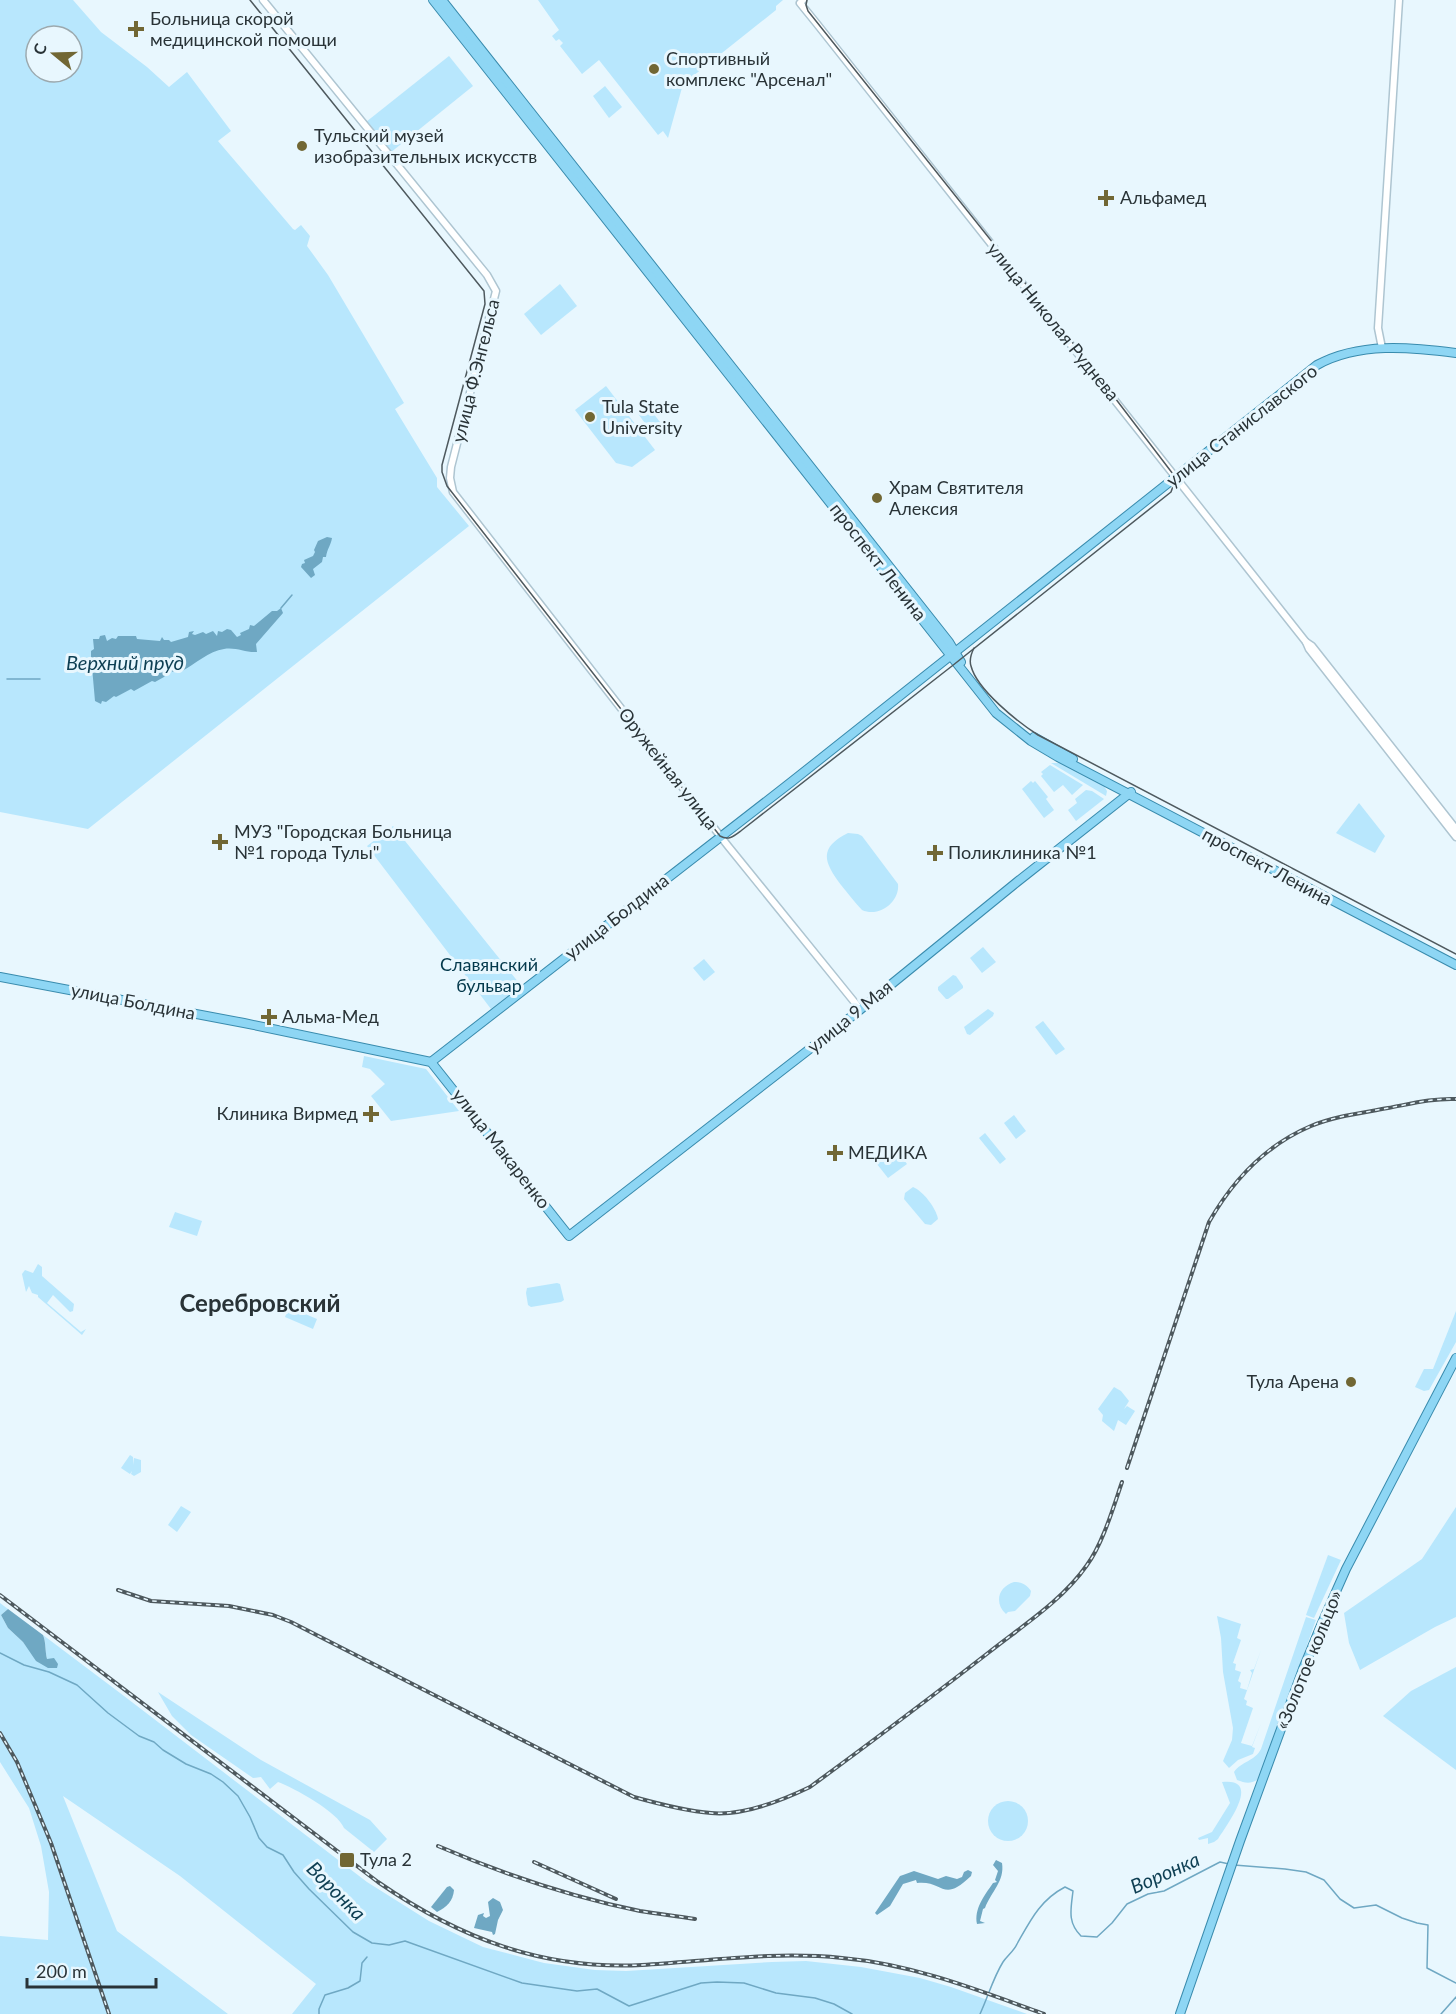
<svg xmlns="http://www.w3.org/2000/svg" width="1456" height="2014" font-family="Lato,sans-serif">
<rect width="100%" height="100%" fill="#e8f7fe"/>
<g fill="#b8e7fd" fill-rule="evenodd">
<path d="M0 0H73L101 32 147 67 169 87 187 72 231 131 218 141 293 229 295 230 301 225 310 236 307 246 328 275 404 403 395 409 437 478V487L469 526 88 829 0 812ZM36 36H72V72H36Z"/>
<path d="M538 0H783L776 6V10L683 84 668 138 663 131 658 135 599 60 582 74 560 46 563 43 559 39 556 41 552 36 559 30Z"/>
<path d="M449 56 473 86 390 153 366 122Z"/>
<path d="M605 86 622 107 609 118 593 96Z"/>
<path d="M560 284 577 306 541 335 524 314Z"/>
<path d="M606 386 655 450 632 467 616 463 575 410Z"/>
<path d="M646 404 660 422 650 430 636 411Z"/>
<path d="M1051 763H1060L1104 786 1107 791 1106 796Z"/>
<path d="M1050 765 1083 785 1072 795 1063 785 1054 792 1041 776 1043 774 1041 772Z"/>
<path d="M1031 781 1033 783 1035 781 1048 797 1046 799 1054 810 1044 818 1022 789Z"/>
<path d="M1086 790 1092 791 1104 799 1076 821 1068 810 1077 803 1075 799Z"/>
<path d="M1359 803 1385 836 1375 853 1336 833Z"/>
<path d="M393 826 523 988 521 986 491 1009 367 846Z"/>
<path d="M848 833 858 834 862 836 898 884C900 902 879 918 862 910 854 902 848 893 841 885 824 862 818 848 848 833Z"/>
<path d="M983 947 996 962 982 973 970 958Z"/>
<path d="M704 959 715 972 704 981 693 968Z"/>
<path d="M953 975 956 976 963 986V988L948 999H946L938 990V987Z"/>
<path d="M988 1009 994 1013 993 1016 970 1035 967 1034 964 1027Z"/>
<path d="M1043 1021 1065 1049 1056 1055 1035 1027Z"/>
<path d="M364 1056 426 1069 459 1111 391 1121 371 1096 385 1084 370 1069 362 1067Z"/>
<path d="M1014 1115 1026 1131 1016 1139 1004 1123Z"/>
<path d="M985 1133 1006 1159 1000 1164 979 1138Z"/>
<path d="M892 1144 907 1164 888 1178 873 1159Z"/>
<path d="M913 1187C923 1191 936 1208 938 1219L931 1225 925 1224 904 1199 905 1193Z"/>
<path d="M175 1212 202 1221 197 1236 169 1227Z"/>
<path d="M38 1264 42 1267V1276L74 1304 73 1311 70 1312 53 1295 47 1303 81 1332 86 1329 82 1335 38 1297V1295L32 1293 29 1286 26 1292 22 1274 25 1270 33 1273Z"/>
<path d="M557 1283 560 1284 564 1300 561 1302 531 1307 528 1305 526 1293 527 1288Z"/>
<path d="M289 1307 317 1319 313 1329 285 1317Z"/>
<path d="M1456 1311V1342L1429 1390 1424 1391 1415 1387 1424 1369H1433Z"/>
<path d="M1114 1387 1121 1391 1129 1401 1124 1409 1127 1406 1135 1411 1126 1425 1118 1420 1114 1431 1102 1421 1103 1415 1098 1409Z"/>
<path d="M130 1455 133 1457 134 1465V1458L141 1460V1472L134 1476 131 1474 132 1471 130 1474 121 1468Z"/>
<path d="M181 1506 191 1512 177 1532 168 1525Z"/>
<path d="M1456 1507V1617L1435 1627 1360 1670 1349 1643 1344 1613 1422 1559Z"/>
<path d="M1328 1555 1341 1560 1314 1618 1306 1615Z"/>
<path d="M1014 1582C1021 1582 1027 1585 1031 1591L1030 1596 1015 1611 1008 1612 1006 1614C994 1603 998 1587 1014 1582Z"/>
<path d="M0 1603 8 1609 1 1615 8 1628 23 1642 33 1655 47 1659C45 1651 46 1642 43 1635L124 1696 367 1882 429 1921 483 1947 544 1963 595 1970 626 1971 772 1962 806 1961 861 1967 920 1978 951 1987 1027 2014H292L316 1984 180 1876 63 1796 117 1931 228 2014H0V1936L48 1940 49 1892 41 1846 29 1808 0 1762Z"/>
<path d="M1217 1616 1241 1624 1237 1638 1241 1640 1233 1663 1236 1664 1235 1670 1241 1672 1238 1681 1241 1683 1240 1688 1247 1690 1252 1673 1250 1670 1254 1669 1261 1650 1244 1699 1247 1701 1246 1705 1253 1708 1241 1743 1252 1746 1261 1723 1252 1747 1255 1748 1253 1754 1238 1760 1229 1768 1223 1761 1232 1740 1233 1728 1223 1672 1221 1638Z"/>
<path d="M1306 1617 1316 1620 1262 1770 1257 1780C1250 1784 1245 1783 1237 1780L1234 1772C1242 1761 1255 1761 1261 1749Z"/>
<path d="M1456 1667V1770L1383 1716 1411 1691Z"/>
<path d="M158 1692 261 1760 370 1820 387 1839 374 1852 344 1828C338 1812 294 1788 278 1782L270 1789 261 1777 253 1778 191 1735 172 1716Z"/>
<path d="M1222 1782C1263 1777 1227 1825 1218 1839L1214 1842 1208 1844V1838L1199 1840 1198 1838 1212 1832 1230 1803Z"/>
<circle cx="1008" cy="1821" r="20"/>
</g>
<g fill="#6fa8c3">
<path d="M327 537 332 538C331 545 327 549 326 557H323L322 562 313 569 315 575 311 578 301 567 302 564 305 563 304 560 313 556 315 552 314 550 318 541Z"/>
<path d="M281 608 283 613 256 644 257 652C246 653 236 647 224 649 209 651 195 664 182 671L178 670 173 672 170 670 164 677 155 682 152 681 134 691 131 689 116 697 114 696 106 702 102 701 101 704 95 701 91 656V651L94 649 93 639H99L100 636 105 635 107 641 112 638 116 639 118 636H136L137 639 160 641 162 637 164 640H169L171 642 188 637 189 632 194 631 192 634 195 635 203 632 206 634 213 631 217 636 218 631 222 632 227 629 231 630 237 637 241 635 240 633 249 629 250 625 254 626 272 611H277Z"/>
<path d="M8 1609 43 1635C46 1642 45 1651 47 1659L54 1658 58 1664 57 1668H48L36 1661 23 1642 8 1628 1 1615Z"/>
<path d="M996 1860 1002 1863C1005 1881 991 1892 985 1908L983 1909 980 1921 985 1923 977 1924C974 1909 984 1896 993 1883L997 1882 995 1880 998 1871 993 1865Z"/>
<path d="M968 1870 972 1872 971 1876C942 1904 944 1880 917 1883L916 1880 903 1884 890 1906 877 1915 875 1913 900 1876 903 1875 914 1871 938 1879 946 1876 957 1879 962 1877 964 1872Z"/>
<path d="M450 1886 454 1890C453 1901 447 1907 437 1912L431 1907 447 1887Z"/>
<path d="M493 1898 500 1902 503 1910 498 1920 495 1934 493 1935 492 1932 474 1928 478 1915 484 1913 483 1916 486 1918 490 1916 488 1902Z"/>
</g>
<g fill="none" stroke-linecap="round" stroke-linejoin="round">
<g stroke="#6fa8c3" stroke-width="1.5">
<path d="M281 608 292 595"/>
<path d="M7 679H40"/>
<path d="M0 1653 24 1665 49 1672 77 1685 108 1713 139 1736 154 1742 163 1750 186 1764 211 1774 223 1782 238 1796 250 1817 259 1838 267 1847 283 1855 294 1872 309 1889 353 1932 372 1943 389 1945 405 1941 522 1983 577 1991 597 1989 629 2006 701 1983 717 1982 744 1983 776 1993 815 1998 834 2004 852 2014"/>
<path d="M1234 1865 1285 1869 1306 1872 1324 1880 1340 1899 1354 1908 1376 1905 1402 1918 1417 1923 1428 1925 1427 1968 1456 1983"/>
<path d="M319 2014V2009L325 1995 348 1988 360 1981 362 1963 367 1957"/>
<path d="M980 2014C988 1997 993 1978 1003 1962 1007 1956 1014 1951 1017 1944 1030 1921 1040 1900 1065 1887L1073 1891C1071 1909 1067 1922 1081 1936L1097 1937 1112 1923 1127 1904 1148 1894 1164 1891 1220 1862 1229 1864"/>
<path d="M1441 2014 1456 1997"/>
</g>
<defs>
<g id="minor">
<path d="M263 0 487 275 496 291 451 467 450 478 453 492 728 846 860 1009"/>
<path d="M803 0 800 3 817 24 1306 642 1312 646 1456 829"/>
<path d="M1382 348 1378 328 1399 0"/>
<path d="M1306 642 1309 649 1456 837"/>
</g>
<g id="major">
<path d="M433 0 996 713 1031 741 1058 757 1456 965"/>
<path d="M442 0 949 642 961 662"/>
<path d="M1034 737 1073 759"/>
<path d="M0 977 244 1023 431 1062 569 1236 856 1013 1017 882 1131 792"/>
<path d="M431 1062 790 783 1317 365C1359 342 1410 347 1456 353"/>
<path d="M1180 2014 1240 1841 1303 1669 1322 1623 1346 1569 1456 1358"/>
</g>
</defs>
<use href="#minor" stroke="#aec5d1" stroke-width="9"/>
<use href="#major" stroke="#398bad" stroke-width="10"/>
<use href="#minor" stroke="#fff" stroke-width="6"/>
<use href="#major" stroke="#8ed6f4" stroke-width="8"/>
<g stroke="#4e595e" stroke-width="1.5">
<path d="M250 0 484 291 485 304 442 465V472L447 486 720 836C729 841 734 836 742 830L952 666 1171 492 1176 478 1080 352 808 11 806 5 807 0"/>
<path d="M974 648C971 654 969 660 971 666 977 690 1018 722 1038 735L1456 954"/>
</g>
<defs>
<g id="rail">
<path d="M1127 1468 1209 1222C1233 1180 1266 1145 1311 1126 1335 1116 1362 1113 1388 1108 1410 1104 1433 1098 1456 1099"/>
<path d="M118 1590 151 1601 229 1606 273 1615 291 1622 634 1797C659 1804 685 1811 711 1813 742 1816 783 1800 810 1787 870 1743 930 1698 988 1653 1022 1626 1062 1601 1087 1565 1103 1543 1113 1508 1122 1482"/>
<path d="M0 1595 378 1882C459 1938 542 1970 642 1965 709 1961 775 1951 842 1958 912 1964 978 1990 1044 2014"/>
<path d="M0 1733 17 1762 51 1843 109 2014"/>
<path d="M438 1846C503 1874 571 1897 640 1911 658 1914 677 1916 695 1919"/>
<path d="M534 1862 616 1899"/>
</g>
</defs>
<use href="#rail" stroke="#4e595e" stroke-width="4"/>
<use href="#rail" stroke="#e8f7fe" stroke-width="1.5" stroke-dasharray="4.5" stroke-linecap="butt"/>
</g>
<g fill="#716734" stroke="#e8f7fe" stroke-width="2">
<path d="M133 20h6v6h6v6h-6v6h-6v-6h-6v-6h6z"/>
<circle cx="654" cy="69" r="6"/>
<circle cx="302" cy="146" r="6"/>
<path d="M1103 189h6v6h6v6h-6v6h-6v-6h-6v-6h6z"/>
<circle cx="590" cy="417" r="6"/>
<circle cx="877" cy="498" r="6"/>
<path d="M217 833h6v6h6v6h-6v6h-6v-6h-6v-6h6z"/>
<path d="M932 844h6v6h6v6h-6v6h-6v-6h-6v-6h6z"/>
<path d="M266 1008h6v6h6v6h-6v6h-6v-6h-6v-6h6z"/>
<path d="M368 1105h6v6h6v6h-6v6h-6v-6h-6v-6h6z"/>
<path d="M832 1144h6v6h6v6h-6v6h-6v-6h-6v-6h6z"/>
<circle cx="1351" cy="1382" r="6"/>
<rect x="339" y="1852" width="16" height="16" rx="3"/>
</g>
<g text-anchor="middle" stroke-width="6" stroke-linejoin="round" paint-order="stroke">
<g font-size="18" fill="#293337" stroke="#e8f7fe" text-anchor="start">
<text x="150" y="25">Больница скорой<tspan x="150" dy="21">медицинской помощи</tspan></text>
<text x="666" y="65">Спортивный<tspan x="666" dy="21">комплекс "Арсенал"</tspan></text>
<text x="314" y="142">Тульский музей<tspan x="314" dy="21">изобразительных искусств</tspan></text>
<text x="1120" y="204">Альфамед</text>
<text x="602" y="413">Tula State<tspan x="602" dy="21">University</tspan></text>
<text x="889" y="494">Храм Святителя<tspan x="889" dy="21">Алексия</tspan></text>
<text x="234" y="838">МУЗ "Городская Больница<tspan x="234" dy="21">№1 города Тулы"</tspan></text>
<text x="948" y="859">Поликлиника №1</text>
<text x="282" y="1023">Альма-Мед</text>
<text x="358" y="1120" text-anchor="end">Клиника Вирмед</text>
<text x="848" y="1159">МЕДИКА</text>
<text x="1339" y="1388" text-anchor="end">Тула Арена</text>
<text x="360" y="1866">Тула 2</text>
</g>
<g font-size="18" fill="#293337" stroke="#e8f7fe">
<text transform="translate(1053 322) rotate(51)" y="6">улица Николая Руднева</text>
<text transform="translate(476 371) rotate(-76)" y="6">улица Ф.Энгельса</text>
<text transform="translate(1242 426) rotate(-38)" y="6">улица Станиславского</text>
<text transform="translate(878 562) rotate(52)" y="6">проспект Ленина</text>
<text transform="translate(668 769) rotate(52)" y="6">Оружейная улица</text>
<text transform="translate(1267 867) rotate(28)" y="6">проспект Ленина</text>
<text transform="translate(617 917) rotate(-38)" y="6">улица Болдина</text>
<text transform="translate(133 1002) rotate(11)" y="6">улица Болдина</text>
<text transform="translate(850 1017) rotate(-39)" y="6">улица 9 Мая</text>
<text transform="translate(501 1149) rotate(52)" y="6">улица Макаренко</text>
<text transform="translate(1309 1660) rotate(-68)" y="6">«Золотое кольцо»</text>
</g>
<g font-size="18" fill="#03384b" stroke="#e8f7fe">
<text x="489" y="971">Славянский<tspan x="489" dy="21">бульвар</tspan></text>
</g>
<g font-size="20" font-style="italic" fill="#0e3f53" stroke="#e8f7fe">
<text x="125" y="670">Верхний пруд</text>
<text transform="translate(1165 1873) rotate(-24)" y="7">Воронка</text>
<text transform="translate(336 1891) rotate(45)" y="7">Воронка</text>
</g>
<g font-size="24" font-weight="bold" fill="#293337" stroke="#e8f7fe">
<text x="260" y="1312">Серебровский</text>
</g>
</g>
<g transform="translate(54 54) rotate(289)"><circle r="28" fill="#e8f7fe" stroke="#9ca9ae" stroke-width="1.5"/>
<path d="M0-4.5L10 22L0 15L-10 22Z" fill="#716734"/>
<text y="-9" font-size="16" font-weight="bold" text-anchor="middle" fill="#293337">С</text>
</g>
<path d="M27 1978v9h129v-9" fill="none" stroke="#293337" stroke-width="3"/>
<text x="36" y="1978" font-size="18" fill="#293337" stroke="#e8f7fe" stroke-width="4.5" paint-order="stroke">200 m</text>
</svg>
